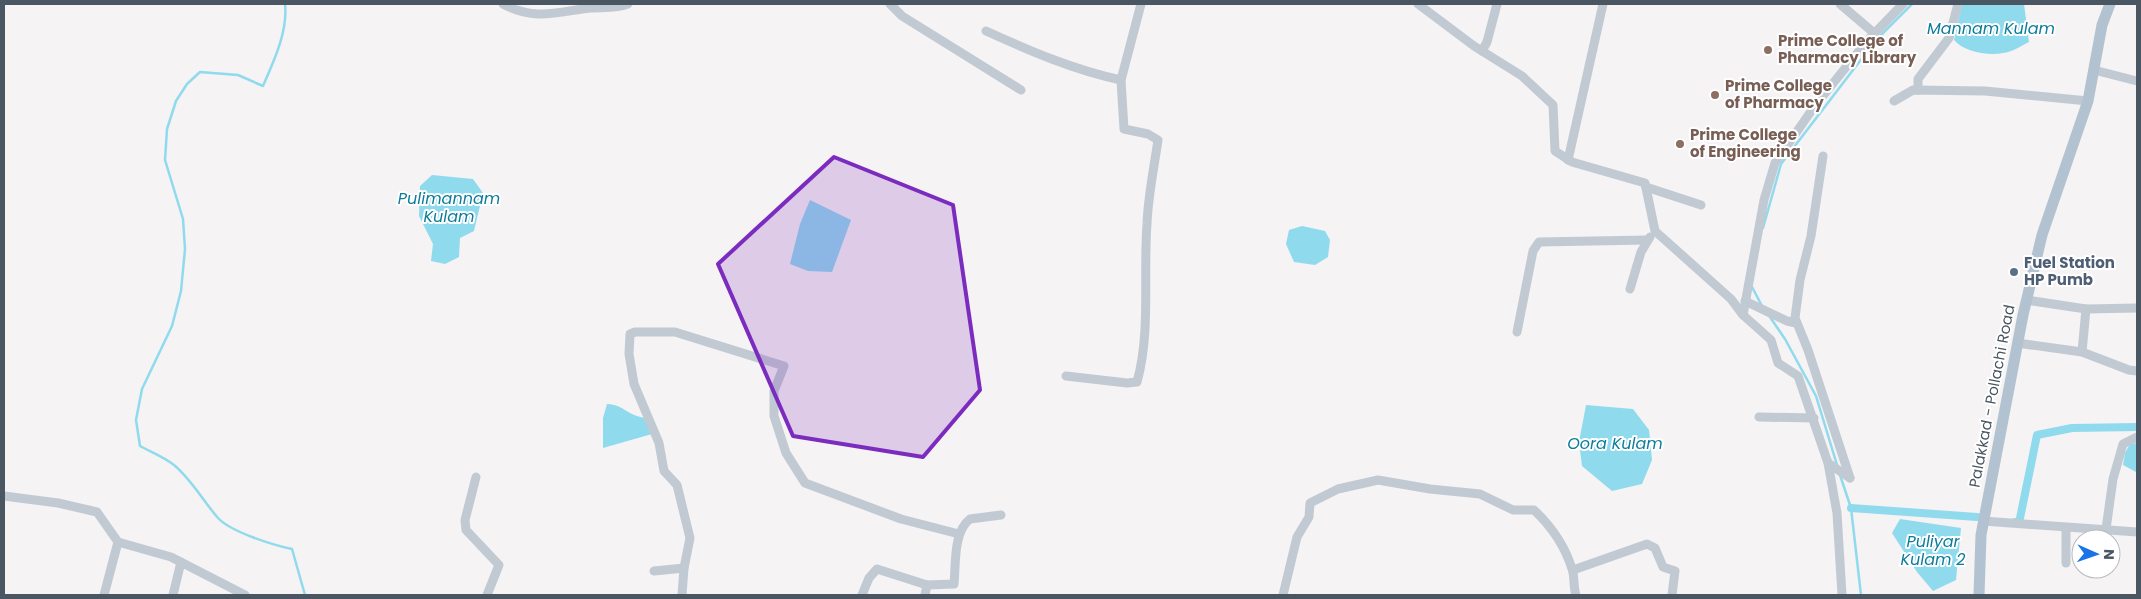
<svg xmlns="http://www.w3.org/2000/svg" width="2141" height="599" font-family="Poppins,sans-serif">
<rect width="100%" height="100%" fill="#f5f3f3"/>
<g fill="#90daee">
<path d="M1962 4H2024L2029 42C2021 46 2012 52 2003 53 1988 56 1964 52 1954 40Z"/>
<path d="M432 175 473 179 483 193 474 231 460 238 459 257 445 264 431 261 433 244 419 216 420 186Z"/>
<path d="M810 200 851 220 832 272 808 271 790 264 800 224Z"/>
<path d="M1302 226 1325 231 1330 240 1328 257 1315 265 1294 262 1286 244 1289 230Z"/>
<path d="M607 404C625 405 627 416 646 418L652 434 603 448V418Z"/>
<path d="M1586 405 1633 409 1649 430 1652 460 1642 484 1612 491 1582 466 1579 442Z"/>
<path d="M2137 443V472H2136L2123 465 2125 453 2130 444Z"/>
<path d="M1900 519 1961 528 1956 580 1933 591 1917 572 1892 533Z"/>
</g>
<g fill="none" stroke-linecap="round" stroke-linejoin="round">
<g stroke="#90daee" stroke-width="2.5">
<path d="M285 4C288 31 274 61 263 86L238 75 200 72 187 84 176 101 167 129 165 160 183 219 185 249 181 291 172 326 142 389 136 420 140 446C151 452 164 457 174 465 192 480 203 501 218 518 231 532 273 545 292 549L305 595"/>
<path d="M1763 228 1781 164 1876 40 1912 4"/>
<path d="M1752 287 1762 306"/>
<path d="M1770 317 1785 339 1816 396 1837 465"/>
<path d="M1840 475 1851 508 1861 595"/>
</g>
<g stroke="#90daee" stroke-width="8">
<path d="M1851 508 1977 517"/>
<path d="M2015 522 2019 523 2037 435 2072 428 2137 427"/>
</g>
<g stroke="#c1cad2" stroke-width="9">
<path d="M503 4C534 21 557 12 590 8 602 7 617 9 628 4"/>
<path d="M890 4 902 16 1021 90"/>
<path d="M1418 4 1474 46 1522 76 1553 105 1555 151 1572 162 1645 183 1655 231 1731 299 1743 315 1771 340 1778 363 1798 376 1828 463 1837 513 1842 595"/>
<path d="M1840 4 1874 33"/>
<path d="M986 31C1030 51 1074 70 1121 80"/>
<path d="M1482 51 1487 42 1497 4"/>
<path d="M2094 70 2137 81"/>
<path d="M1918 90V79L1949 38 1958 4"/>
<path d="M1894 101 1913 90 1985 91 2088 101"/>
<path d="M1823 156 1811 236 1800 280 1795 318 1808 350 1850 478"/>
<path d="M1568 160 1603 4"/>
<path d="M1646 187 1701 205"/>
<path d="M1630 289 1641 252 1650 237"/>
<path d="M2026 300 2086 309 2137 308"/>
<path d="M1745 301 1787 321 1796 323"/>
<path d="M1743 315 1764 200 1775 163 1814 107 1867 41 1903 4"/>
<path d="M1517 332 1533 251 1539 242 1647 240"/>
<path d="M2017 343 2082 352 2129 370 2137 371"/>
<path d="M2082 352 2086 309"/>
<path d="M1066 376 1127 383 1137 382C1151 332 1143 276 1147 224 1148 196 1154 168 1158 140L1148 134 1124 129 1121 80 1141 4"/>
<path d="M1759 417 1814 418"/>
<path d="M1828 463 1850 478"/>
<path d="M476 477 465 520 466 530 499 565 487 595"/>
<path d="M4 496 58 503 97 512 118 542 171 557 245 595"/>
<path d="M1983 521 2137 532"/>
<path d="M2066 528V563"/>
<path d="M2106 529 2113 479 2123 444 2137 437"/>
<path d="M1573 570 1647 544 1655 548 1663 567 1675 571 1672 595"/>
<path d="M654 571 684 568"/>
<path d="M104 595 118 542"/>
<path d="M173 595 181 562"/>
<path d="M682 595 684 568 690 538 677 485 664 471 659 443 634 384 629 354 630 334 635 332H675L784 366 774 391V416L786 453 805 483 901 519 959 534"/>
<path d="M862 595 869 578 877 569 927 585 954 584C956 564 953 532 970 519L1001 515"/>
<path d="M925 595 927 585"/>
<path d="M1283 595 1297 537 1309 517 1310 503 1338 489 1378 480 1430 489 1480 494 1513 510H1534C1552 527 1565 546 1572 569 1575 577 1573 587 1576 595"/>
</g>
<path stroke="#b3c2d1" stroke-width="11" d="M1979 595 1981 535 2023 315 2042 235 2088 101 2102 25 2110 4"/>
</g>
<path fill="#7b2cbf" fill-opacity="0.2" stroke="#7b2cbf" stroke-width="4" stroke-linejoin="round" d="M834 157 953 205 980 390 923 457 793 436 718 264Z"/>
<g fill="#8d6e63" stroke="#fff" stroke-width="2">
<circle cx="1768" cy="50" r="5"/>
<circle cx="1715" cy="95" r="5"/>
<circle cx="1680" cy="144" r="5"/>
</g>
<circle fill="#5c6f8a" stroke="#fff" stroke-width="2" cx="2014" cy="272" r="5"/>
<g text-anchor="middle" stroke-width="4" stroke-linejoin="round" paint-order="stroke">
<g font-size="15" font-weight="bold" fill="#785e54" stroke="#fff" text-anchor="start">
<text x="1778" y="46">Prime College of<tspan x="1778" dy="17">Pharmacy Library</tspan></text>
<text x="1725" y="91">Prime College<tspan x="1725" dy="17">of Pharmacy</tspan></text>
<text x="1690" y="140">Prime College<tspan x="1690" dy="17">of Engineering</tspan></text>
</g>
<g font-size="15" font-weight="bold" fill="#4e5e75" stroke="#fff" text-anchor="start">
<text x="2024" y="268">Fuel Station<tspan x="2024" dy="17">HP Pumb</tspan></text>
</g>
<g font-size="15" fill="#4a5661" stroke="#fff">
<text transform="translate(1992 396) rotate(-79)" y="5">Palakkad - Pollachi Road</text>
</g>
<g font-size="16" font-style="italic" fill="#0c7c9b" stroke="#fff">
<text x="1991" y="34">Mannam Kulam</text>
<text x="449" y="204">Pulimannam<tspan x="449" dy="18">Kulam</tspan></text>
<text x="1615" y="449">Oora Kulam</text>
<text x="1933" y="547">Puliyar<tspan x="1933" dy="18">Kulam 2</tspan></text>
</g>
</g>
<rect width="2141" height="599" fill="none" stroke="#4a5661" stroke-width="10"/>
<g transform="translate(2096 554) rotate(92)"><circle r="24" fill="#ffffff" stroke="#b7bbc0"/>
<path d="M0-4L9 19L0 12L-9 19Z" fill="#1a73e8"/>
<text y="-8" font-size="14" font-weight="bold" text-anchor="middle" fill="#4a5661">N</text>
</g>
</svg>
